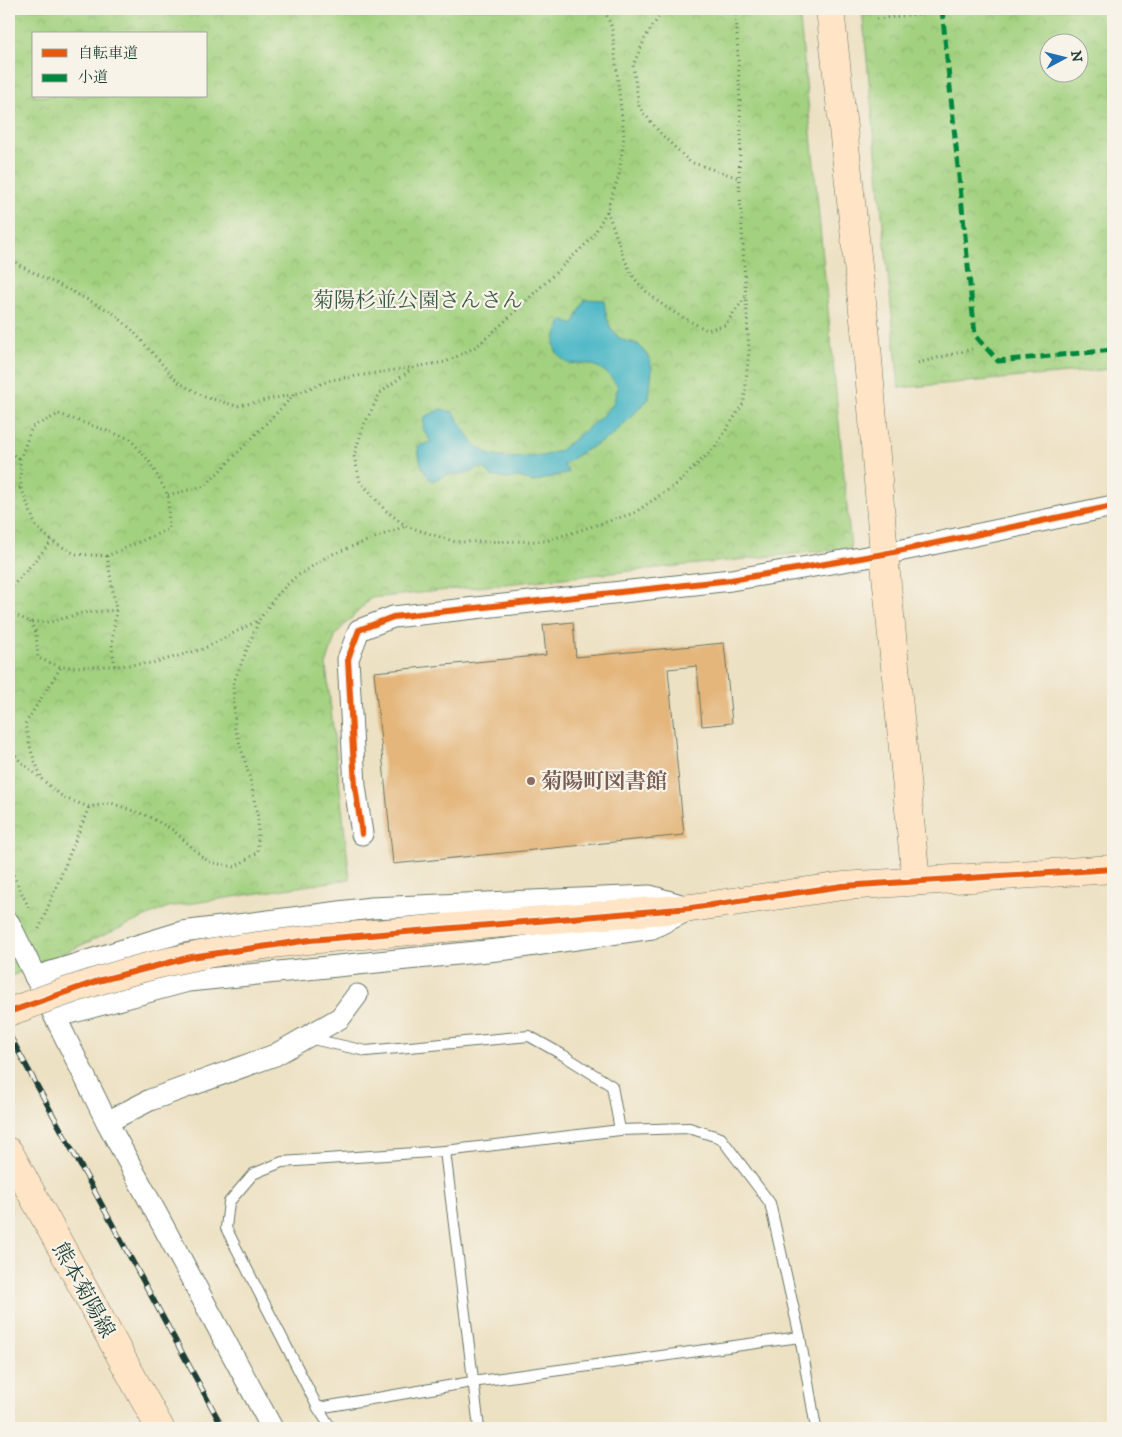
<svg xmlns="http://www.w3.org/2000/svg" width="1122" height="1437" font-family="'IM FELL DW Pica','Noto Serif JP',serif">
<defs>
<pattern id="park-crowns" width="20" height="18" patternUnits="userSpaceOnUse" patternTransform="scale(1.25)"><rect width="20" height="18" fill="#a2d17f"/><path d="M2 6a3 3 0 1 1 6 0M12 15a3 3 0 1 1 6 0" fill="none" stroke="#8bb46e"/></pattern>
</defs>
<rect width="100%" height="100%" fill="#f7f3e8"/>
<filter id="ink" filterUnits="userSpaceOnUse"><feTurbulence type="fractalNoise" baseFrequency=".02" numOctaves="2"/><feDisplacementMap in="SourceGraphic" scale="10" xChannelSelector="R" yChannelSelector="G"/><feConvolveMatrix kernelMatrix="1 2 1 2 8 2 1 2 1" color-interpolation-filters="sRGB"/></filter>
<filter id="wash" filterUnits="userSpaceOnUse"><feTurbulence type="fractalNoise" baseFrequency=".0096" numOctaves="4" result="noise"/><feDisplacementMap in="SourceGraphic" scale="20" xChannelSelector="R" yChannelSelector="G"/><feGaussianBlur stdDeviation="1.12" result="paint"/><feColorMatrix in="noise" values="0 0 0 0 0 0 0 0 0 0 0 0 0 0 0 0 0 1.4 0 .05"/><feComposite in="paint" operator="in"/></filter>
<g filter="url(#wash)">
<rect width="100%" height="100%" fill="#ede1c3"/>
<g fill="url(#park-crowns)" stroke="#60875a" fill-rule="evenodd">
<path d="M9 9H799L851 548 371 598 336 634 326 665 350 879 168 907 9 977ZM34 34H206V96H34Z"/>
<path d="M862 9H1113V369L899 388ZM1050 42H1080V72H1050Z"/>
</g>
<path fill="#4bb7c6" stroke="#357a7d" d="M585 299 604 300C607 325 611 340 638 344L649 358 652 369 649 399 612 436 579 454 563 465 570 472 533 482 519 477 506 479 491 476 486 469 475 468 471 473 446 475 432 481C422 471 419 460 418 446L431 442 423 429 424 417 441 409 453 412 474 444 490 455 507 458 543 456 561 450 601 417 613 404 618 387C605 367 592 361 569 364 548 350 553 339 563 320L573 325Z"/>
<g id="blocks">
<path fill="#e4b67c" d="M573 622 576 657 724 643 732 723 702 726 697 666 668 669 684 835 393 864 374 672 546 655 543 625Z"/>
</g>
</g>
<g filter="url(#ink)">
<use href="#blocks" fill-opacity="0" stroke="#677666" stroke-width="1"/>
<g fill="none" stroke-linecap="round" stroke-linejoin="round">
<defs>
<g id="lane">
<path d="M308 1038 366 1051 529 1036 563 1055 612 1086 620 1130"/>
<path d="M445 1151 479 1428"/>
<path d="M318 1408 472 1382 800 1337"/>
<path d="M331 1428 318 1408 226 1228 229 1202 253 1174 282 1162 445 1151 620 1130 689 1128 721 1138 770 1203 800 1337 816 1428"/>
</g>
<g id="street">
<path d="M362 834 355 786 348 659 359 630 393 617 731 580 884 554 1113 506"/>
<path d="M9 923 107 1122 272 1428"/>
<path d="M35 977 182 932 371 908 650 896 681 905"/>
<path d="M55 1017 188 981 507 949 652 928 684 912"/>
<path d="M107 1122 150 1100 275 1055 340 1018 357 995"/>
</g>
<g id="secondary">
<path d="M830 9 867 347 884 554 916 881"/>
<path d="M444 928 691 908 843 886 1113 869"/>
<path d="M9 1152 160 1428"/>
</g>
</defs>
<use href="#lane" stroke="#677666" stroke-width="12"/>
<use href="#street" stroke="#677666" stroke-width="23"/>
<use href="#secondary" stroke="#677666" stroke-width="29"/>
<g stroke="#677666" stroke-width="3" stroke-dasharray="1 4" stroke-linecap="butt">
<path d="M664 9 646 36 633 65 639 107 661 134 690 162 739 178"/>
<path d="M877 19 933 12"/>
<path d="M607 211C615 230 620 251 629 269 644 298 679 316 707 330L725 325 747 295"/>
<path d="M9 249 17 264 112 312 132 330 178 382 205 397 237 406 295 394 331 380 446 362 477 346 504 322 592 238 607 211 619 175 624 136 612 28 604 9"/>
<path d="M918 363 972 349"/>
<path d="M413 368 380 393 363 427 354 456 360 481 385 510 406 526 456 542 546 541 634 513 678 483 716 446 744 402 749 350 739 178 741 130 736 9"/>
<path d="M59 414 130 439 149 461 168 495 169 529 107 556 75 554 52 541 36 526 21 488 20 459 32 427Z"/>
<path d="M9 453 20 459"/>
<path d="M9 488H21"/>
<path d="M168 495 205 486 295 394"/>
<path d="M107 556 116 610 112 647 115 666"/>
<path d="M9 590 52 541"/>
<path d="M9 612 30 622H50L82 613 116 610"/>
<path d="M30 622 36 632 38 658 61 667 115 666 153 663 203 649 259 620 276 596 294 578 330 555 406 526"/>
<path d="M9 748 20 761 64 798 89 807 111 803 148 816 173 830 208 862 235 867 258 852V818L249 775 235 728 233 684 259 620"/>
<path d="M41 776 32 754 25 724 61 667"/>
<path d="M9 866 30 910"/>
<path d="M39 929 89 807"/>
</g>
<use href="#lane" stroke="#fff" stroke-width="10"/>
<use href="#street" stroke="#fff" stroke-width="21"/>
<use href="#secondary" stroke="#ffe4c6" stroke-width="28"/>
<defs>
<path id="rail" d="M9 1034 223 1428"/>
</defs>
<use href="#rail" stroke="#1f3d34" stroke-width="5.5"/>
<use href="#rail" stroke="#f7f3e8" stroke-width="4" stroke-dasharray="11" stroke-linecap="butt"/>
<defs>
<path id="secondary-bridge" d="M9 1012C68 990 129 969 191 957 274 940 360 936 444 928"/>
</defs>
<use href="#secondary-bridge" stroke="#677666" stroke-width="29" stroke-linecap="butt"/>
<use href="#secondary-bridge" stroke="#ffe4c6" stroke-width="28"/>
<path stroke="#00873e" stroke-width="5" stroke-dasharray="10 5" stroke-linecap="butt" d="M942 9 975 335 998 361 1113 350"/>
<defs>
<g id="cycleway">
<path d="M362 834 355 786 348 659 359 630 393 617 731 580 884 554 1113 506"/>
<path d="M9 1012 98 981 191 957 310 940 691 908 843 886 1113 869"/>
</g>
</defs>
<use href="#cycleway" stroke="#f7f3e8" stroke-width="9"/>
<use href="#cycleway" stroke="#e8590c" stroke-width="6"/>
</g>
</g>
<circle fill="#8d6e63" stroke="#f7f3e8" stroke-width="2" cx="531" cy="781" r="5"/>
<g text-anchor="middle" stroke-width="4.5" stroke-linejoin="round" paint-order="stroke">
<g font-size="21" fill="#395b43" stroke="#f7f3e8">
<text x="418" y="307">菊陽杉並公園さんさん</text>
</g>
<g font-size="21" font-weight="bold" fill="#785e54" stroke="#f7f3e8" text-anchor="start">
<text x="541" y="788">菊陽町図書館</text>
</g>
<g font-size="21" fill="#1f3d34" stroke="#f7f3e8">
<text transform="translate(84 1290) rotate(61)" y="7">熊本菊陽線</text>
</g>
</g>
<rect width="1122" height="1437" fill="none" stroke="#f7f3e8" stroke-width="30"/>
<rect x="32" y="32" width="175" height="65" fill="#f7f3e8" stroke="#a1aaa0"/>
<rect x="42" y="49" width="25" height="8" fill="#e8590c" stroke="#a1aaa0"/>
<text x="78" y="58" font-size="15" fill="#1f3d34">自転車道</text>
<rect x="42" y="74" width="25" height="8" fill="#00873e" stroke="#a1aaa0"/>
<text x="78" y="82" font-size="15" fill="#1f3d34">小道</text>
<g transform="translate(1064 58) rotate(83)"><circle r="24" fill="#f7f3e8" stroke="#a1aaa0"/>
<path d="M0-4L9 19L0 12L-9 19Z" fill="#1f6fb2"/>
<text y="-8" font-size="14" font-weight="bold" text-anchor="middle" fill="#1f3d34">N</text>
</g>
</svg>
